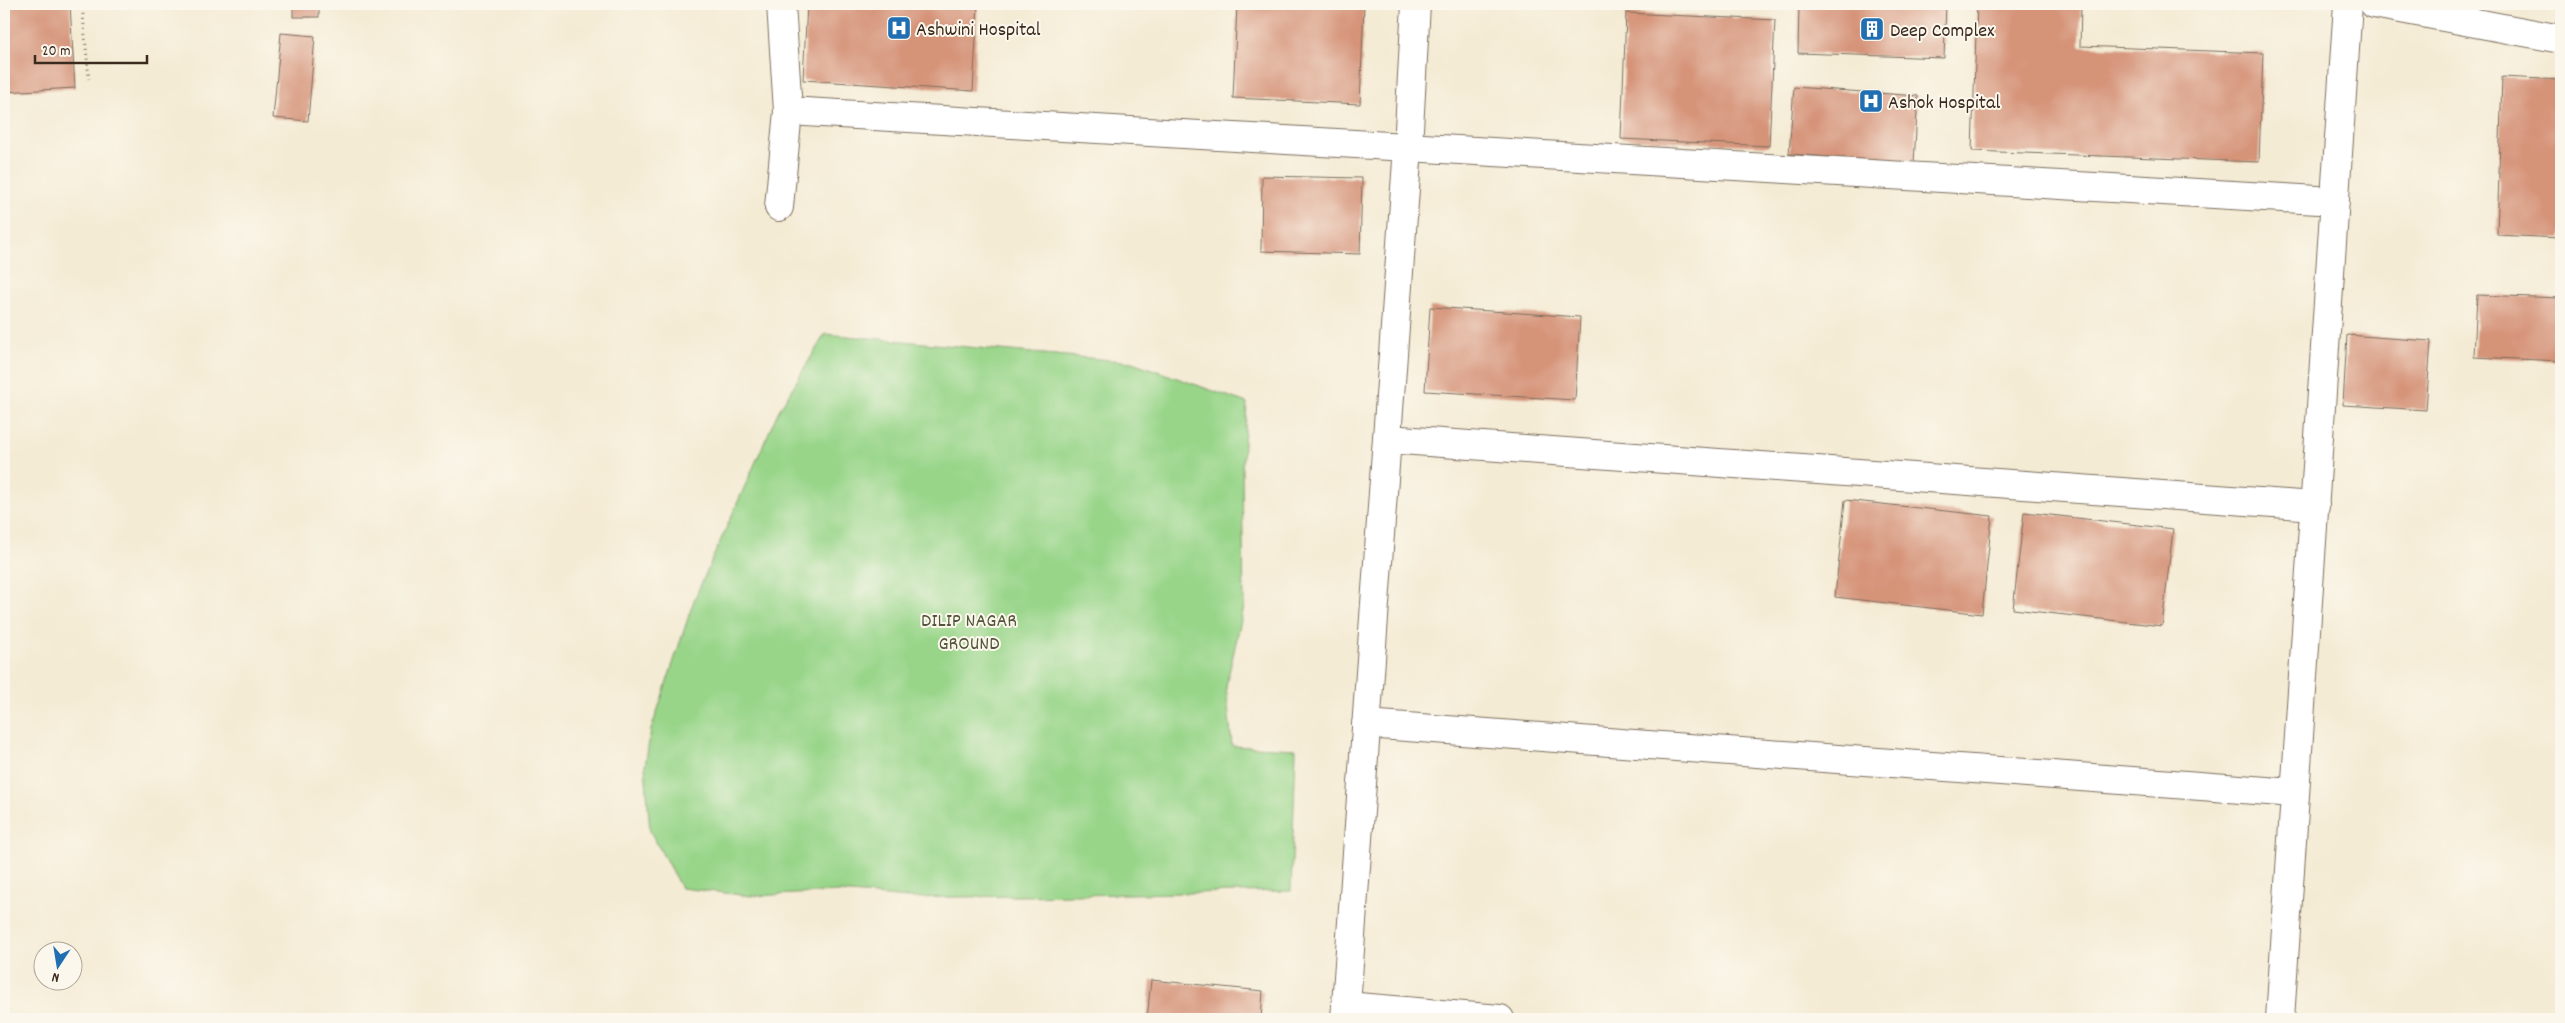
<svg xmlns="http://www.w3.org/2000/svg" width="2565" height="1023" font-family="Dekko,sans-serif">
<rect width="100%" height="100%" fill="#fbf7ec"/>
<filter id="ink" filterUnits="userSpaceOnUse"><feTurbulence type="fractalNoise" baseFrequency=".02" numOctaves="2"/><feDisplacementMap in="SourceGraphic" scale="10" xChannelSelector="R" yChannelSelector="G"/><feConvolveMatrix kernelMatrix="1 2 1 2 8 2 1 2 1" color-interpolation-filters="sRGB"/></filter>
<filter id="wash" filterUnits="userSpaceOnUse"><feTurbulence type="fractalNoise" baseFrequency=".0096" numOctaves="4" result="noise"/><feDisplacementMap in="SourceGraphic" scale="20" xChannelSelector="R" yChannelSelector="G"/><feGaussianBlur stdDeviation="1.12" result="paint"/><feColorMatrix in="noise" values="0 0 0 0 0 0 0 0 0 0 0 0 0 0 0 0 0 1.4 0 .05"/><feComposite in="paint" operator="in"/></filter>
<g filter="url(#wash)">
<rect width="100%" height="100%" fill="#f4ebd4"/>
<path fill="#98d589" stroke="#6a8054" d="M825 334 1132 362 1247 403 1242 470 1244 607 1226 686 1232 746 1296 749 1291 891 909 898 839 892 751 896 681 888 650 831 645 766 651 730 694 600 778 412Z"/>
<g id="blocks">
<g fill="#d59378">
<path d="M4 4H70L75 88 4 92Z"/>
<rect x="293" y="4" width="26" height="13"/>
<path d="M807 4H978L973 91 803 80Z"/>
<path d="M1237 4H1364L1360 104 1233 98Z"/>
<path d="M1799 4H1946L1944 58 1798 53Z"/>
<path d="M1977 4H2081L2080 46 2263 53 2259 162 1972 151Z"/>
<path d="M1626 13 1775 20 1769 146 1621 139Z"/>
<path d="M281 33 315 36 308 121 273 118Z"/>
<path d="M2502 77 2561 80V238L2497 235Z"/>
<path d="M1794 87 1918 96 1914 163 1789 154Z"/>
<path d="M1262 176 1362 178 1360 254 1261 251Z"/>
<path d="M2477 295 2561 298V361L2474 357Z"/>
<path d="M1430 307 1580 317 1575 400 1425 391Z"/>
<path d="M2347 335 2431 341 2426 410 2343 405Z"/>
<path d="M1845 500 1992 516 1982 614 1835 597Z"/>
<path d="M2024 512 2173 529 2162 626 2013 609Z"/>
<path d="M1151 980 1263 991 1261 1019H1147Z"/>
</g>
</g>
</g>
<g filter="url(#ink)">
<use href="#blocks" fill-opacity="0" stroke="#7c6e5e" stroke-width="1"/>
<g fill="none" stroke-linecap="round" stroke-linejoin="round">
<defs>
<g id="minor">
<path d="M788 111 2335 201"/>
<path d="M779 207 788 111 781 4"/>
<path d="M1387 439 2315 506"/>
<path d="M1366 724 2295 793"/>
<path d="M1346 1006 1500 1019"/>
<path d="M1345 1019 1408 147 1416 4"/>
<path d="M2280 1019 2348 4"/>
</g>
<path id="major" d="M2374 4 2561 39"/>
</defs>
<use href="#minor" stroke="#7c6e5e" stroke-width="30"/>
<use href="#major" stroke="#7c6e5e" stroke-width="30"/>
<path stroke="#7c6e5e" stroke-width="3" stroke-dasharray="1 4" stroke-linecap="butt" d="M82 4 89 79"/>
<use href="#minor" stroke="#fff" stroke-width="28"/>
<use href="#major" stroke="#fff" stroke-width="28"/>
</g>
</g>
<defs>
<symbol id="hospital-square" viewBox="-11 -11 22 22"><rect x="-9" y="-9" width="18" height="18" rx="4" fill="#1f6fb2" stroke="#fbf7ec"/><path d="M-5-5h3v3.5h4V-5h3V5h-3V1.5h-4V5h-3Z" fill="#fff"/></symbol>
<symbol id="building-square" viewBox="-11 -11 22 22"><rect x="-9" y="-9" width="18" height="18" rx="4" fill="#1f6fb2" stroke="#fbf7ec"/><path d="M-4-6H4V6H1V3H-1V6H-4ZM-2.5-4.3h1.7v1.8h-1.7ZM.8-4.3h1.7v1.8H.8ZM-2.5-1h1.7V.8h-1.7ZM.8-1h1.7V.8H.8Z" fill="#fff"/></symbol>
</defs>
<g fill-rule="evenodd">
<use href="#hospital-square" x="885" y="14" width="28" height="28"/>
<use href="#building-square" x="1858" y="15" width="28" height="28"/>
<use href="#hospital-square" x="1857" y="87" width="28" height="28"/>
</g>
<g text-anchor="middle" stroke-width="4" stroke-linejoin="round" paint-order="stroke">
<g font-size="20" fill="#3b2a1e" stroke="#fbf7ec" text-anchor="start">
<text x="916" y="35">Ashwini Hospital</text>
<text x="1890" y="36">Deep Complex</text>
<text x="1888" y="108">Ashok Hospital</text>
</g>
<g font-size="20" fill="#525539" stroke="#fbf7ec">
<text x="969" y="626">DILIP NAGAR<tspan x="969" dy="23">GROUND</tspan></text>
</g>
</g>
<rect width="2565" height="1023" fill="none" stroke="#fbf7ec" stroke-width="20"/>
<g transform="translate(58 966) rotate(192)"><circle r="24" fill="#fbf7ec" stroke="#aea59a"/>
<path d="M0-4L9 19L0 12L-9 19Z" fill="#1f6fb2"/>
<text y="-8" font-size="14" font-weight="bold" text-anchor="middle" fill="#3b2a1e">N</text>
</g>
<path d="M35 55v8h112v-8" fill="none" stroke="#3b2a1e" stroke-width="2.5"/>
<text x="42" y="55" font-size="15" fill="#3b2a1e" stroke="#fbf7ec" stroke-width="4" paint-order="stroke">20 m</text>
</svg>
